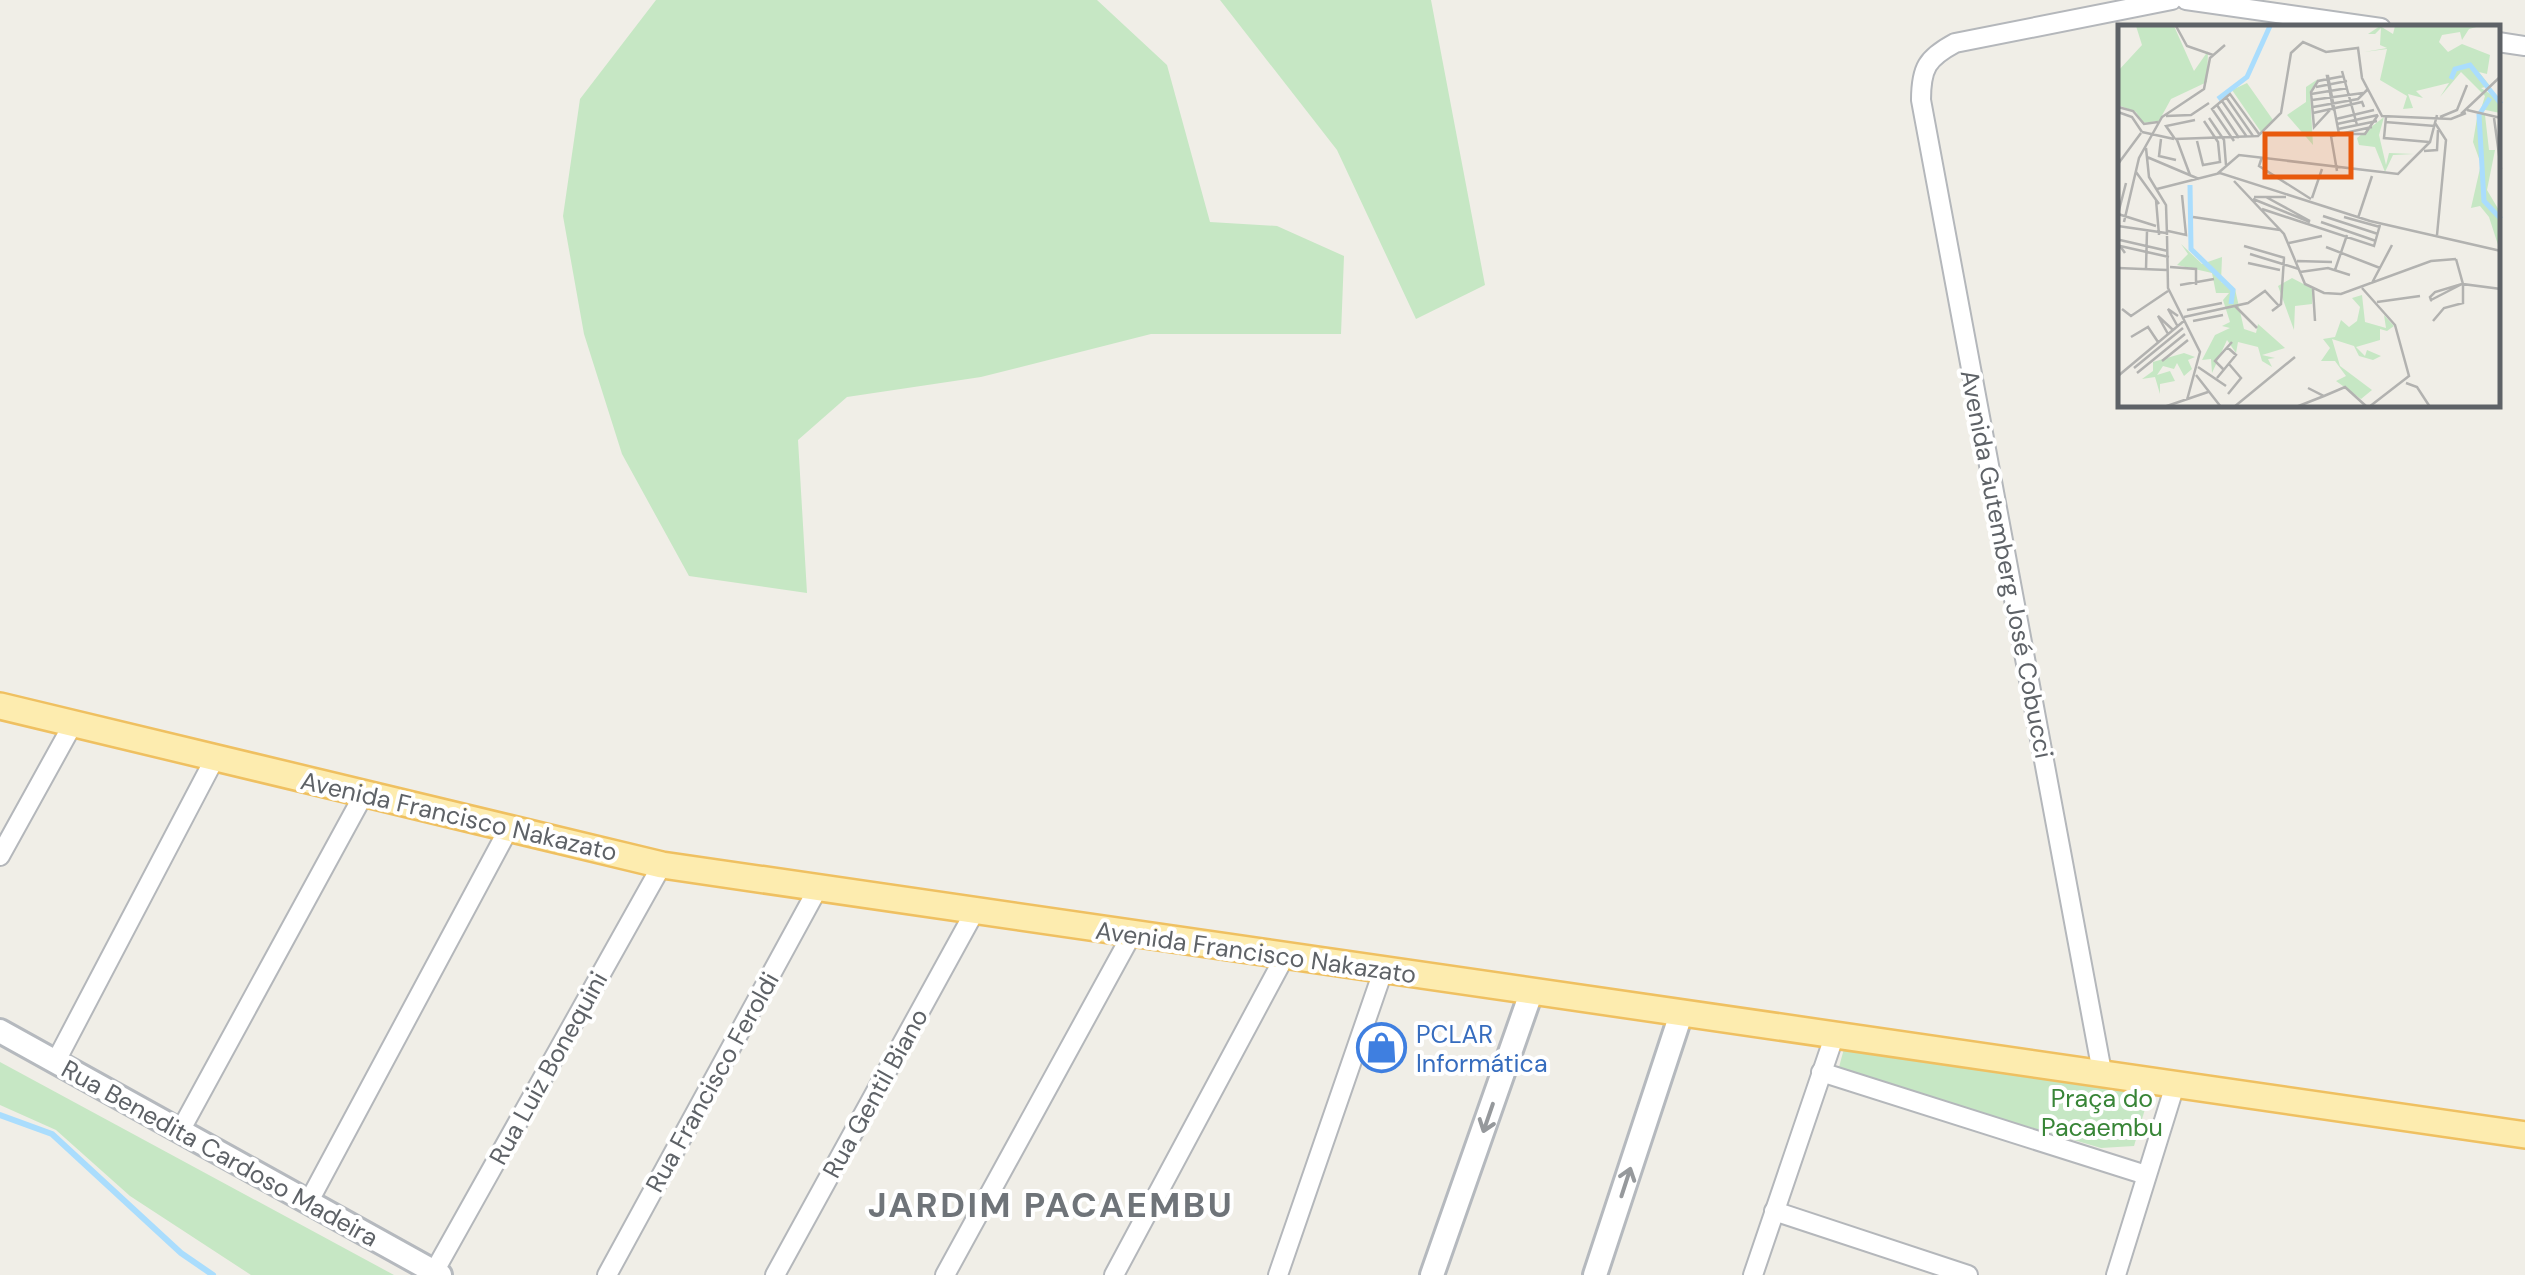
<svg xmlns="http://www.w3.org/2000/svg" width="2525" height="1275" font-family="'DM Sans',sans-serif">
<rect width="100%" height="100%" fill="#f0eee7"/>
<g fill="#c6e7c4">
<path d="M656 0H1097L1167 65 1210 222 1277 226 1344 256 1341 334H1151L981 377 847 397 798 440 807 593 689 576 622 454 584 334 563 216 580 99Z"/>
<path d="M1220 0H1431L1485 285 1416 319 1337 150Z"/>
<path d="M1846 1041 2144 1089 2148 1099 2134 1146 2101 1148 1838 1071Z"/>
<path d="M0 1062 394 1275H251L130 1196 56 1130 0 1105Z"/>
</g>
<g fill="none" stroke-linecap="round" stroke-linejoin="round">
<path stroke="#aaddfd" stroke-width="6" d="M0 1115 52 1134 181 1253 213 1275"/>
<defs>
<g id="street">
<path d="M2186 0 2381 28"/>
<path d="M2498 42 2525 46"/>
<path d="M0 856 73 724"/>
<path d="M56 1061 215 758"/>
<path d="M1821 1072 2146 1175"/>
<path d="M2102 1072 1921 100C1921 68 1927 58 1955 43L2172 0"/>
<path d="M179 1133 364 794"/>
<path d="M308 1203 509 828"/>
<path d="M1774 1211 1968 1275"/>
<path d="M434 1272 662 865"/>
<path d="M607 1275 817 890"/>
<path d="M775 1275 975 911"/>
<path d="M945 1275 1132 934"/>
<path d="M1114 1275 1285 956"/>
<path d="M1278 1275 1383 971"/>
<path d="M1753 1275 1835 1034"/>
<path d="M2116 1275 2175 1085"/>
</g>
<g id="secondary">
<path d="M0 1031 440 1275"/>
<path d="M1432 1275 1531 993"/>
<path d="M1595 1275 1681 1014"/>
</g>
<path id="primary" d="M0 706 662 865 2525 1135"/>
</defs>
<use href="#street" stroke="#b4b7bb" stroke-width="22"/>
<use href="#secondary" stroke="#b5b9be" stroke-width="28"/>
<use href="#primary" stroke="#efc061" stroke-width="30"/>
<use href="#street" stroke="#fff" stroke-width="18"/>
<use href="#secondary" stroke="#fff" stroke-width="22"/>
<use href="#primary" stroke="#fdecaf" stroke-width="25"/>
</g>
<defs><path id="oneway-shaft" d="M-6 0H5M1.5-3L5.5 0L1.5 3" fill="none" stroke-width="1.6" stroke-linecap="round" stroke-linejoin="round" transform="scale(2.5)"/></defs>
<g stroke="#96999c">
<use href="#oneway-shaft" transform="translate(1488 1118) rotate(109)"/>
<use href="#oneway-shaft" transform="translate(1626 1182) rotate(-72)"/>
</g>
<defs>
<symbol id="shop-ring" viewBox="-11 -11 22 22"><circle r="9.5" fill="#fff" stroke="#3f7fe0" stroke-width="1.5"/><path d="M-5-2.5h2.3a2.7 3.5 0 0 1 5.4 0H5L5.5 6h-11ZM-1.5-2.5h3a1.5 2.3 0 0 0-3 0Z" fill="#3f7fe0"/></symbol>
</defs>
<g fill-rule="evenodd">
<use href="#shop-ring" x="1354" y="1020" width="55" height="55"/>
</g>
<g text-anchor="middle" stroke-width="8" stroke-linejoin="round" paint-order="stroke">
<g font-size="25" fill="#5e6267" stroke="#fff">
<text transform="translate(2007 564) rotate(79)" y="9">Avenida Gutemberg José Cobucci</text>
<text transform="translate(459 816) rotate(13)" y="9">Avenida Francisco Nakazato</text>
<text transform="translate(1256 952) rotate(8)" y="9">Avenida Francisco Nakazato</text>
<text transform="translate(548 1068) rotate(-61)" y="9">Rua Luiz Bonequini</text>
<text transform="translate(712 1082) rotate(-61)" y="9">Rua Francisco Feroldi</text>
<text transform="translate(875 1093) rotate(-61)" y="9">Rua Gentil Biano</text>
<text transform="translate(220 1153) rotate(29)" y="9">Rua Benedita Cardoso Madeira</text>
</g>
<g font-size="25" fill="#366cbe" stroke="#fff" text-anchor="start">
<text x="1416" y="1043">PCLAR<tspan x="1416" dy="29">Informática</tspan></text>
</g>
<g font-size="25" fill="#388537" stroke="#fff">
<text x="2102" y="1107">Praça do<tspan x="2102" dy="29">Pacaembu</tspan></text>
</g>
<g font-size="35" font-weight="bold" letter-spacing="2.5" fill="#6f7479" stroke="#fff">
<text x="1051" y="1217">JARDIM PACAEMBU</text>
</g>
</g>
<g transform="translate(2118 25)">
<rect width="382" height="382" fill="#f0eee7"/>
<path d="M18 1H56L76 46 90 26 89 57 53 74 41 96 24 98 18 87 0 80V46L24 20ZM262 1 275 9 277 1H362L351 4 344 15 342 7 324 10 321 17 330 27 344 19 372 30 369 49 361 47 372 61 363 63 382 75V88L363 84 367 71 343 47 322 72 331 58 298 66 305 73 290 69 295 83 285 84 289 71 262 55 269 24 246 27 269 23 262 20 263 3 257 9H250ZM200 54 192 67 195 120 169 90 188 77V62ZM129 58 155 95 143 107 114 65ZM360 87 367 90 371 125H377L369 165 382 187 381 223 371 192 362 181 353 183 363 139 355 117ZM266 92 261 110 268 140 271 128 296 129 275 130 267 147 257 122 241 120 239 113ZM63 219 84 239 104 232 103 257 117 264 126 304 138 308 140 299 167 323 144 330 157 333 150 334 154 342 144 336 140 322 120 317 118 328 109 315 94 348 93 334 84 335 97 310 112 303 104 301 112 297 105 275 111 268H98L94 248 59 240 70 229ZM174 253 195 264 194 279 177 281 176 305 160 261ZM244 270 247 297 268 303 266 290 276 301 269 306 262 304V315L238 322 247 331 249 325 263 331 255 335 241 331 236 321 214 314 222 341 254 365 243 374 218 356 228 351 217 336H203L212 323 205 314 217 312 223 295 231 302 239 296 242 282 234 273ZM66 328 77 332 70 335 74 344 66 351 59 338 56 344 45 341 39 350 52 346 57 356 42 359V369L37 352 24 354 35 346V337Z" fill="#c6e7c4"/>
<path fill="none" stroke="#aaddfd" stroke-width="5" d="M333 54 337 44 352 40 383 79M372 73 361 90 366 176 383 194M100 74 129 52 152 1M72 160 73 224 115 265 113 279"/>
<path fill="none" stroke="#b2b2b0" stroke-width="2.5" d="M58 1 69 21 95 30M224 46 239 100M198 62 229 56M193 69 230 63M108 72 135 111M194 75 245 68M104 76 129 112M99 80 121 113M0 82 15 86 26 99 40 97M195 82 240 74 250 64M212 85 196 102 193 67 200 56 226 51M216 85 215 84 209 51H210L221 109H247L260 90M349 85 383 93M0 87 14 92 24 107M195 88 244 77 246 82M343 89 383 51M48 91 73 90 91 78M268 92 266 113 311 117M322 92 339 85 349 60M91 93 106 115 108 140M376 93 383 144M218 94 256 85M267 97 317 101M317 98 328 115 319 210M219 99 260 90M220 104 259 96M24 107 56 114M43 114 41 131 58 135M57 114 48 101 77 95M57 114 140 111 163 88 173 28 185 17 208 27 240 23 244 53 264 91 333 94 348 88M59 115 72 150M79 116 85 140 102 137 100 117 86 96M116 116 94 84 112 69 141 109M28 123 31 152 48 180 49 210M306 126 319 125 320 105M29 132 81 154M144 132 141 141 193 174M0 139 23 108M219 146 213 111 254 102M18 147 41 179M99 149 121 130 280 149 312 117 319 90M116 156 166 209 187 259 206 268 223 269 313 236 338 234M39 164 102 148 252 196 383 226M136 172H168M148 172 192 196M194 173 204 144M135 174 192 197M38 175 41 210M144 184 256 221 262 200M0 189 38 201M0 189 8 158M205 191 260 209M75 192 162 205M226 192 262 202M240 193 254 151M6 197 21 133 44 92 86 64 92 33 107 20M203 197 258 216M0 201 48 208M50 206 68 210 64 170M49 211 50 263 82 327 69 375M2 215 50 226M171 218 204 211M126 221 167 233M208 222 262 243M7 228 2 221 51 232M132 229 181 244M338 234 345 259 383 264M179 236 214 237M130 238 162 245M52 242 78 244V260M0 243 49 245M28 244 29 206M217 245 229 210M182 247 210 243 232 250M254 258 274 220M62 260 96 254M244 263 277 300 291 351 251 382M195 264 197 296M313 275 344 259 317 267 312 272 313 275 314 276M259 277 302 271M117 281 139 303M4 284 13 291 50 266M69 285 104 278M154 286 163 279 166 233M66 292 130 278 147 266 161 281M75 296 105 290M315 296 326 283 345 278V259M60 302 50 284 60 291M50 309 40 291 55 305M13 312 30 302 40 317M44 336 70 315M80 342 108 361M16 343 65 303M105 344 97 336 114 317M19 348 67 309M78 350 103 382M0 351 67 295M99 353 118 330 109 322M288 358 299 362 312 382M190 363 206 371 227 362 249 382M110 369 123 353 111 339M46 382 90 367M116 382 177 332M178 382 206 371"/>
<path fill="#e8590c" fill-opacity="0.15" stroke="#e8590c" stroke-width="5" d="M147 109H233V152H147Z"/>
<rect width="382" height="382" fill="none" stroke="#5e6267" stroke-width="5"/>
</g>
</svg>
